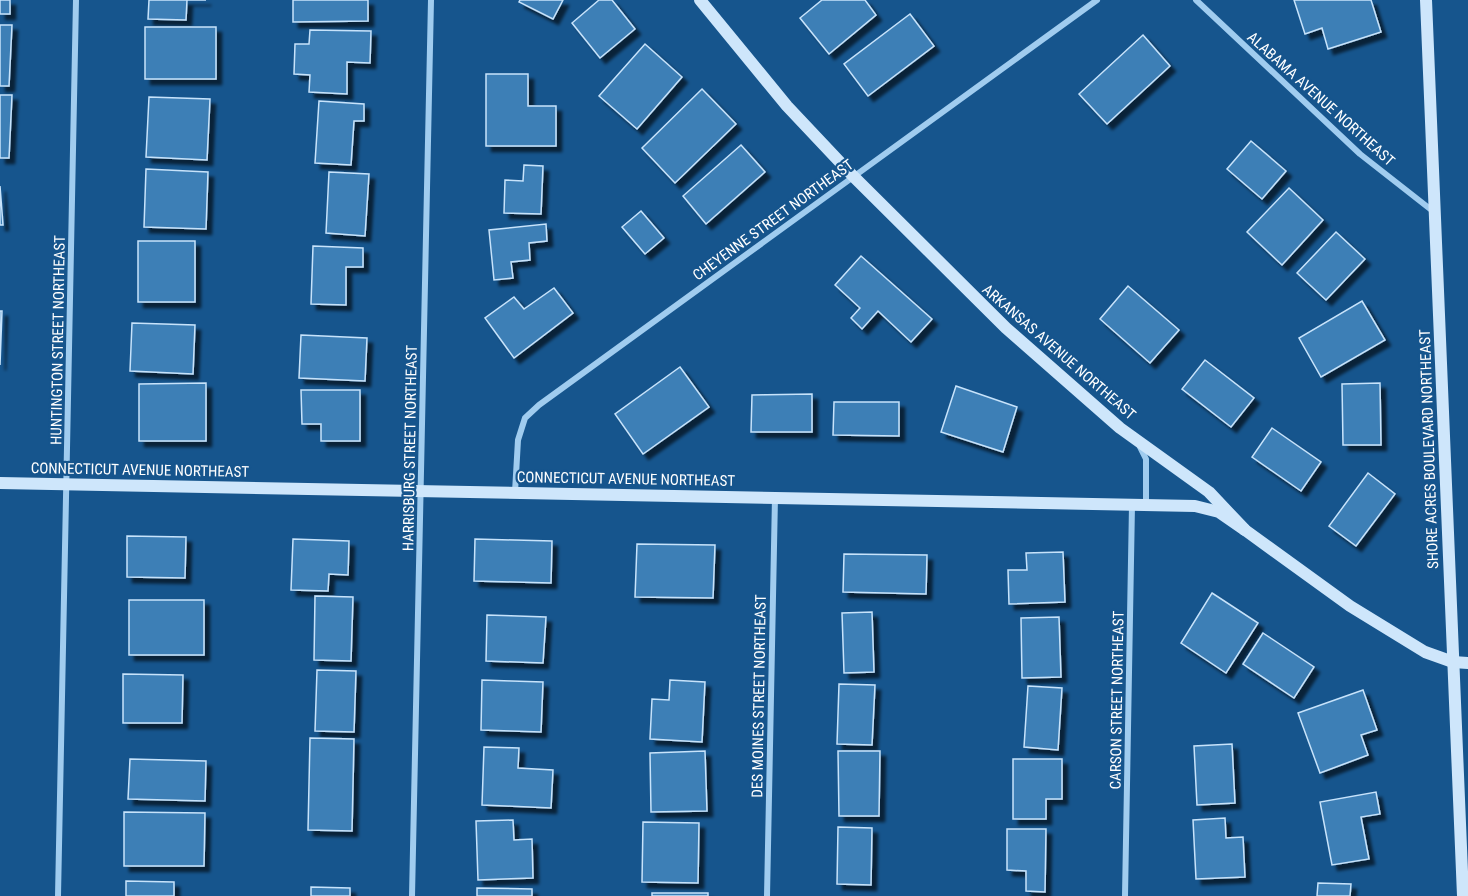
<svg xmlns="http://www.w3.org/2000/svg" width="1468" height="896" font-family="'Roboto Condensed',sans-serif">
<defs>
<filter id="shadow"><feDropShadow dx="5.5" dy="5.5" stdDeviation="1.5" flood-color="#0009"/></filter>
</defs>
<rect width="100%" height="100%" fill="#16558d"/>
<g fill="#3e7fb6" stroke="#c7e3fb" stroke-width="1.5" filter="url(#shadow)">
<rect x="0" y="0" width="10" height="14"/>
<path d="M149 0H206H187L186 20 148 19Z"/>
<path d="M293 0H368V21L293 22Z"/>
<path d="M520 0H563L553 19 519 2Z"/>
<path d="M599 0H612L635 29 600 58 572 23Z"/>
<path d="M822 0H865L876 15 829 54 800 18Z"/>
<path d="M1294 0H1371L1381 32 1328 49 1322 28 1305 34Z"/>
<path d="M910 14 934 46 868 96 844 64Z"/>
<path d="M0 25H12L9 86H0Z"/>
<rect x="145" y="27" width="71" height="52"/>
<path d="M310 30 371 31 370 63 347 62V94L309 92 310 75 294 74 295 44H309Z"/>
<path d="M1143 35 1170 66 1107 124 1079 94Z"/>
<path d="M645 44 682 77 637 129 599 96Z"/>
<path d="M486 74H528V106H556V146H486Z"/>
<path d="M702 89 736 124 675 183 642 148Z"/>
<path d="M0 95H12L9 158H0Z"/>
<path d="M149 97 210 99 207 160 146 157Z"/>
<path d="M319 101 364 104V121H354L351 165 315 163Z"/>
<path d="M1251 141 1286 171 1262 199 1227 169Z"/>
<path d="M741 145 765 172 706 224 683 196Z"/>
<path d="M524 165 543 166 541 214 504 213 505 180 523 181Z"/>
<path d="M146 169 208 172 206 229 144 227Z"/>
<path d="M329 172 369 174 365 236 326 233Z"/>
<path d="M0 186 3 225H0Z"/>
<path d="M1289 188 1323 220 1282 265 1247 232Z"/>
<path d="M641 211 664 238 645 254 622 227Z"/>
<path d="M546 224 547 241 529 243 530 260 511 262 513 278 494 280 489 230Z"/>
<path d="M1336 232 1365 259 1326 300 1297 273Z"/>
<rect x="138" y="241" width="57" height="61"/>
<path d="M313 246 363 248V267H346V305L311 304Z"/>
<path d="M861 256 932 319 911 342 878 311 862 329 851 318 860 308 835 285Z"/>
<path d="M1128 286 1179 330 1150 363 1100 319Z"/>
<path d="M554 288 573 313 514 358 485 318 514 297 524 309Z"/>
<path d="M1362 301 1385 340 1321 377 1299 338Z"/>
<path d="M0 311H2L0 365Z"/>
<path d="M132 323 195 325 193 374 130 371Z"/>
<path d="M301 335 367 338 365 381 299 378Z"/>
<path d="M1205 360 1254 398 1231 427 1182 389Z"/>
<path d="M680 367 709 407 643 454 615 414Z"/>
<path d="M206 383V441H139V384Z"/>
<path d="M1380 383 1381 445H1343L1342 384Z"/>
<path d="M956 386 1017 407 1003 452 941 432Z"/>
<path d="M301 390H360V441H321V424H302Z"/>
<path d="M812 394V432H751L752 395Z"/>
<path d="M834 402H899V436L833 435Z"/>
<path d="M1272 428 1321 462 1301 491 1252 457Z"/>
<path d="M1368 473 1395 494 1356 546 1329 526Z"/>
<path d="M127 536 186 537 185 578 127 577Z"/>
<path d="M293 539 349 541 348 575 329 574 328 591 291 590Z"/>
<path d="M475 539 552 541 551 583 474 581Z"/>
<path d="M637 544 715 545 713 598 635 597Z"/>
<path d="M1063 552 1065 602 1009 604 1008 570H1027L1026 553Z"/>
<path d="M844 554 927 555 926 594 843 592Z"/>
<path d="M1212 593 1258 623 1226 673 1181 643Z"/>
<path d="M315 596 353 597 351 661 314 660Z"/>
<rect x="129" y="600" width="75" height="55"/>
<path d="M872 612 874 672 844 673 842 613Z"/>
<path d="M487 615 546 617 543 663 486 661Z"/>
<path d="M1059 617 1061 677 1022 678 1021 618Z"/>
<path d="M1263 633 1314 667 1294 698 1243 664Z"/>
<path d="M317 670 356 671 354 732 315 731Z"/>
<path d="M123 674 183 675 182 723H123Z"/>
<path d="M482 680 543 682 541 732 481 730Z"/>
<path d="M670 680 705 682 702 742 650 739 652 699 669 700Z"/>
<path d="M839 684 875 685 872 745 837 744Z"/>
<path d="M1028 686 1062 688 1058 750 1024 747Z"/>
<path d="M1363 690 1377 730 1361 735 1368 755 1320 773 1298 713Z"/>
<path d="M310 738 354 739 352 831 308 830Z"/>
<path d="M1232 744 1235 803 1197 805 1194 746Z"/>
<path d="M484 747 519 748 518 768 553 770 551 808 482 805Z"/>
<path d="M705 751 707 811 651 812 650 753Z"/>
<path d="M838 751H880L879 816H839Z"/>
<path d="M130 759 206 761 205 801 128 799Z"/>
<path d="M1013 759H1062V799H1046V819H1013Z"/>
<path d="M1376 792 1380 814 1361 817 1369 859 1332 865 1320 802Z"/>
<path d="M124 812 205 813 204 866H124Z"/>
<path d="M1225 818 1226 838 1243 837 1245 877 1196 879 1193 820Z"/>
<path d="M513 820 514 840 532 839 533 878 478 880 476 821Z"/>
<path d="M643 822 699 823 698 883 642 882Z"/>
<path d="M838 827 872 828 871 885 837 884Z"/>
<path d="M1007 829H1046L1045 892 1026 891V871L1007 870Z"/>
<path d="M126 881 174 882V896H126Z"/>
<path d="M1318 883 1351 884 1350 896H1317Z"/>
<path d="M311 887 350 888V896H311Z"/>
<path d="M477 888 532 889V896H477Z"/>
<rect x="652" y="893" width="56" height="3"/>
</g>
<g fill="none" stroke-linecap="round" stroke-linejoin="round">
<g stroke="#a0ccef" stroke-width="6">
<path d="M1196 0 1360 154 1434 212"/>
<path d="M1140 447 1146 459V505"/>
<path d="M515 492 518 440 525 418 539 405 1097 0"/>
<path d="M58 896 76 0"/>
<path d="M412 896 431 0"/>
<path d="M767 896 775 497"/>
<path d="M1125 896 1132 505"/>
</g>
<g stroke="#cee6fb" stroke-width="12">
<path d="M700 0 787 106 853 176 1006 328 1120 428 1209 492 1245 530 1350 606 1425 652 1453 662 1468 663"/>
<path d="M1426 0 1463 896"/>
<path d="M0 483 1195 506 1219 512 1245 530"/>
</g>
</g>
<g text-anchor="middle" stroke-width="4.5" stroke-linejoin="round" paint-order="stroke">
<g font-size="15" fill="#fff" stroke="#16558d">
<text transform="translate(1321 99) rotate(42)" y="5">ALABAMA AVENUE NORTHEAST</text>
<text transform="translate(773 220) rotate(-36)" y="5">CHEYENNE STREET NORTHEAST</text>
<text transform="translate(58 340) rotate(-89)" y="5">HUNTINGTON STREET NORTHEAST</text>
<text transform="translate(1059 352) rotate(41)" y="5">ARKANSAS AVENUE NORTHEAST</text>
<text transform="translate(410 448) rotate(-89)" y="5">HARRISBURG STREET NORTHEAST</text>
<text transform="translate(1429 449) rotate(-92)" y="5">SHORE ACRES BOULEVARD NORTHEAST</text>
<text transform="translate(140 470) rotate(1)" y="5">CONNECTICUT AVENUE NORTHEAST</text>
<text transform="translate(626 479) rotate(1)" y="5">CONNECTICUT AVENUE NORTHEAST</text>
<text transform="translate(759 696) rotate(-89)" y="5">DES MOINES STREET NORTHEAST</text>
<text transform="translate(1117 700) rotate(-89)" y="5">CARSON STREET NORTHEAST</text>
</g>
</g>
</svg>
